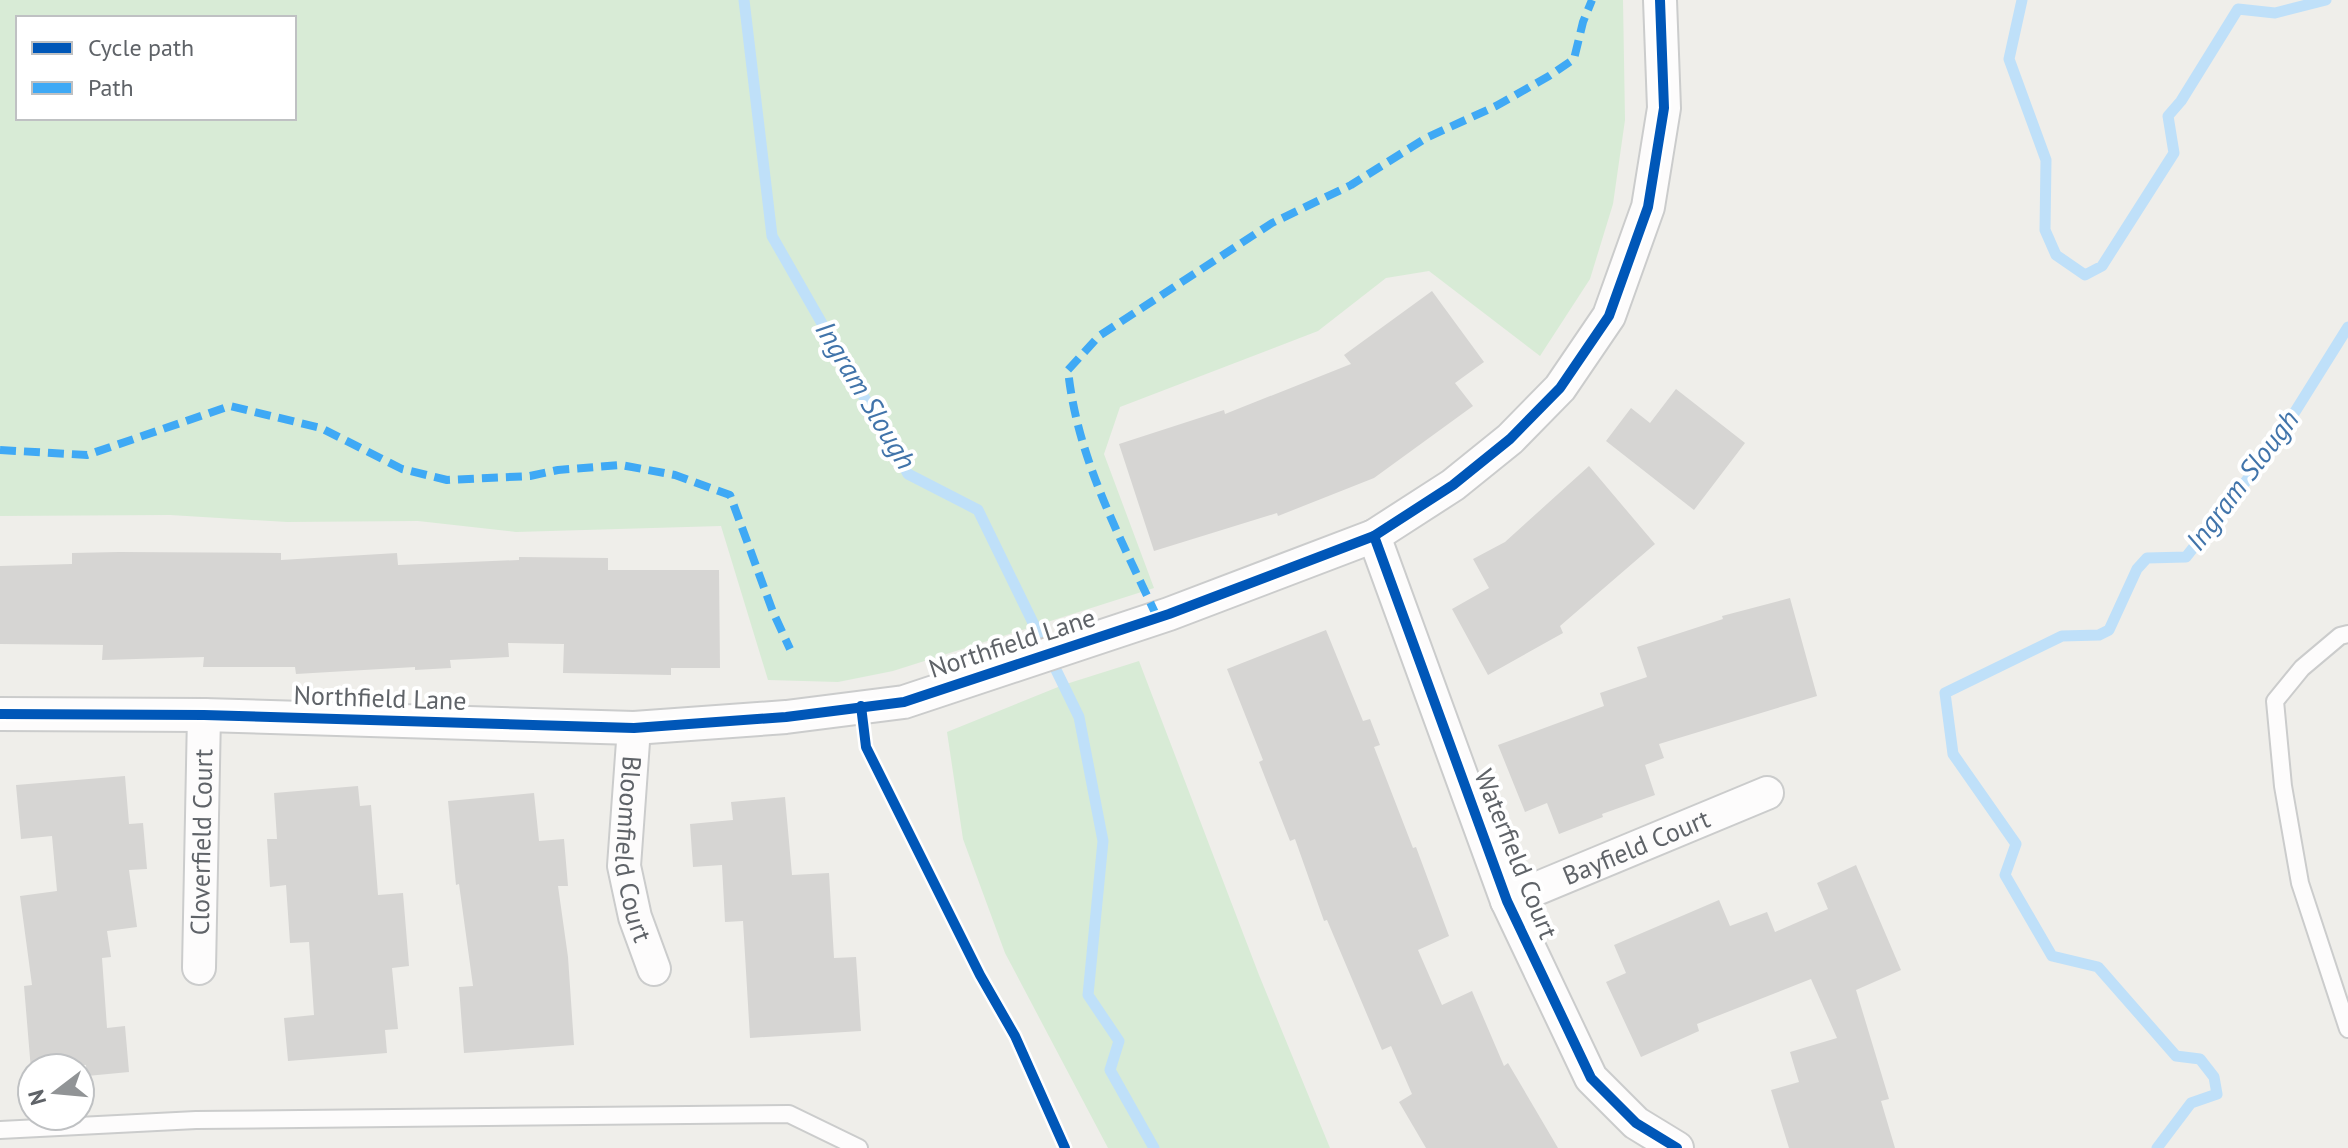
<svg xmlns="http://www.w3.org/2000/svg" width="2348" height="1148" font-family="'PT Sans',sans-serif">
<rect width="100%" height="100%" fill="#efeeea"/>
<g fill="#d8ebd6" fill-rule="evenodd">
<path d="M0 0H1623L1625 120 1613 204 1590 279 1540 356 1429 271 1386 278 1318 331 1120 407 1104 454 1154 588 893 671 838 682 768 680 721 526 516 532 418 521 287 522 170 515 0 516ZM18 18H294V118H18Z"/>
<path d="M1139 661 1259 975 1330 1148H1108L1005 953 963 839 947 732 1063 685Z"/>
</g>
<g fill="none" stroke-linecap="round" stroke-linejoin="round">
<g stroke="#bfe0f9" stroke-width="11">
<path d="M744 0 772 236 908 474 978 510 1079 717 1103 841 1088 995 1119 1041 1110 1070 1154 1148"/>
<path d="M2022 0 2009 59 2046 160 2045 230 2056 255 2085 275 2102 266 2174 153 2168 116 2181 101 2238 9 2275 13 2326 0"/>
<path d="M2157 1148 2191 1103 2217 1094 2214 1077 2200 1059 2176 1056 2098 967 2052 956 2005 875 2016 844 1953 754 1945 693 2062 636 2099 635 2109 630 2137 569 2147 558 2186 557 2273 447 2348 327"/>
</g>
</g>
<g fill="#d6d5d3">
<path d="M1432 291 1484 362 1455 383 1473 406 1374 478 1278 516 1277 513 1154 551 1119 444 1224 410 1225 414 1351 364 1344 355Z"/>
<path d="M1676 389 1745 443 1694 510 1606 441 1631 408 1650 423Z"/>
<path d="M1589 466 1655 544 1560 626 1563 633 1488 675 1452 609 1489 588 1473 559 1505 542Z"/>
<path d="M119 552 281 553V560L397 553 398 565 519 560V557L608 558V570H719L720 668H671V675L563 673 564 644 508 643 509 657 450 660 451 668 415 670V667L296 674 295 667H203L204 657 102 660 103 645 0 644V566L72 564V553Z"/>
<path d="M1790 598 1817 696 1659 744 1664 758 1645 765 1655 795 1602 814 1603 817 1559 834 1547 803 1525 812 1498 745 1604 706 1600 693 1647 677 1637 647 1723 619 1722 616Z"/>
<path d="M1326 630 1363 721 1370 719 1380 745 1374 747 1413 848 1416 847 1449 936 1418 950 1442 1005 1472 991 1504 1066 1508 1063 1558 1148H1426L1399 1102 1412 1094 1391 1046 1382 1050 1327 920 1324 921 1295 839 1290 841 1259 762 1263 760 1227 669Z"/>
<path d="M125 776 129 824 143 823 147 869 129 870 137 927 107 931 111 957 102 958 107 1028 125 1026 129 1072 87 1076 86 1065 32 1068 31 1070 24 986 32 985 20 896 57 891 52 836 21 839 16 785Z"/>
<path d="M358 786 360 806 371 805 378 895 403 893 409 966 392 968 398 1029 385 1030 387 1053 288 1061 284 1018 314 1015 309 942 290 943 286 885 270 887 267 839H277L274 793Z"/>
<path d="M534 793 539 841 564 839 568 886H558L568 957 574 1045 464 1053 459 987 473 986 459 884 456 885 448 801Z"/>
<path d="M785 797 792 875 829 873 834 958 856 957 861 1031 750 1038 743 921 725 922 722 865 693 867 690 824 733 820 731 802Z"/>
<path d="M1856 865 1901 970 1856 990 1889 1099 1881 1101 1895 1148H1789L1771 1090 1799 1082 1790 1052 1837 1038 1811 979 1697 1024 1699 1031 1641 1057 1606 982 1626 973 1614 945 1719 900 1730 926 1767 912 1775 932 1828 909 1817 883Z"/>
</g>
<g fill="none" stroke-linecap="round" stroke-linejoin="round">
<defs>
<g id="service">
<path d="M2348 634 2340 636 2302 668 2275 701 2283 786 2300 883 2348 1029"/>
<path d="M0 1130 196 1120 789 1114 859 1148"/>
</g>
<g id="minor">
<path d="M1374 536 1507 901 1591 1078 1636 1123 1677 1148"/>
<path d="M0 714 204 715 634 728 786 717 904 702 1169 614 1374 536 1453 485 1510 439 1560 388 1609 316 1648 207 1664 108 1660 0"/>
<path id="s1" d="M634 728 624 866 635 917 654 969"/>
<path id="s2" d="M1507 901 1767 793"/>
<path id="s3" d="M199 968 204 715"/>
</g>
</defs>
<use href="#service" stroke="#cbcccc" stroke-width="20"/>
<use href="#minor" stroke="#cbcccc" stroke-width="36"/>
<use href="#service" stroke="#fdfcfc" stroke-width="16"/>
<use href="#minor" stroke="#fdfcfc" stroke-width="32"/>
<g stroke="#3fa9f5" stroke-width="8" stroke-dasharray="16 8" stroke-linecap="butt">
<path d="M0 450 87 455 230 406 321 428 402 469 447 480 530 476 558 470 621 465 675 475 730 495 773 612 790 649"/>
<path d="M1157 617C1120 537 1077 458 1068 370L1099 336 1272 223 1351 185 1426 138 1496 106 1549 76 1574 59 1583 22 1592 0"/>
</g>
<defs>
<g id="cycleway">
<path d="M1374 536 1507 901 1591 1078 1636 1123 1677 1148"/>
<path d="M861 706 866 747 980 975 1015 1036 1065 1148"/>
<path d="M0 714 204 715 634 728 786 717 904 702 1169 614 1374 536 1453 485 1510 439 1560 388 1609 316 1648 207 1664 108 1660 0"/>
</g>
</defs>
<use href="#cycleway" stroke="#fff" stroke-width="15"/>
<use href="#cycleway" stroke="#0057b8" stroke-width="10"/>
</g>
<g text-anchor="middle" stroke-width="8" stroke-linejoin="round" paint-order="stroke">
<g font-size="26" fill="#5f6368" stroke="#fff">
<text transform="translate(1012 643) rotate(-18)" y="9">Northfield Lane</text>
<text transform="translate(380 698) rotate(2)" y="9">Northfield Lane</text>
<text dy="9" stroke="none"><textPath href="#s3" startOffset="126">Cloverfield Court</textPath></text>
<text dy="9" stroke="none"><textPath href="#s2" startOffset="140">Bayfield Court</textPath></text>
<text dy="9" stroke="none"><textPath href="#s1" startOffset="122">Bloomfield Court</textPath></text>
<text transform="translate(1516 854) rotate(68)" y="9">Waterfield Court</text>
</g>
<g font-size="28" font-style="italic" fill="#4174aa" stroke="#fff">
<text transform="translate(866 395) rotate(59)" y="10">Ingram Slough</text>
<text transform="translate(2242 480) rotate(-53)" y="10">Ingram Slough</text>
</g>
</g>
<rect x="16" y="16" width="280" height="104" fill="#ffffff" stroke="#bfc1c3" stroke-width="2"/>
<rect x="32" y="42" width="40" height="12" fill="#0057b8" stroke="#bfc1c3" stroke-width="2"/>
<text x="88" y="56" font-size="24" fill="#5f6368">Cycle path</text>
<rect x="32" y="82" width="40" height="12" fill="#3fa9f5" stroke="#bfc1c3" stroke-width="2"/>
<text x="88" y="96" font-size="24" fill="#5f6368">Path</text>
<g transform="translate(56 1092) rotate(254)"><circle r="38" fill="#ffffff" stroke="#bfc1c3" stroke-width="2"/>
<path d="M0-6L14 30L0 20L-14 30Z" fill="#919496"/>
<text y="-12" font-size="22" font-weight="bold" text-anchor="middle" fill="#5f6368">N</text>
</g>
</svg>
